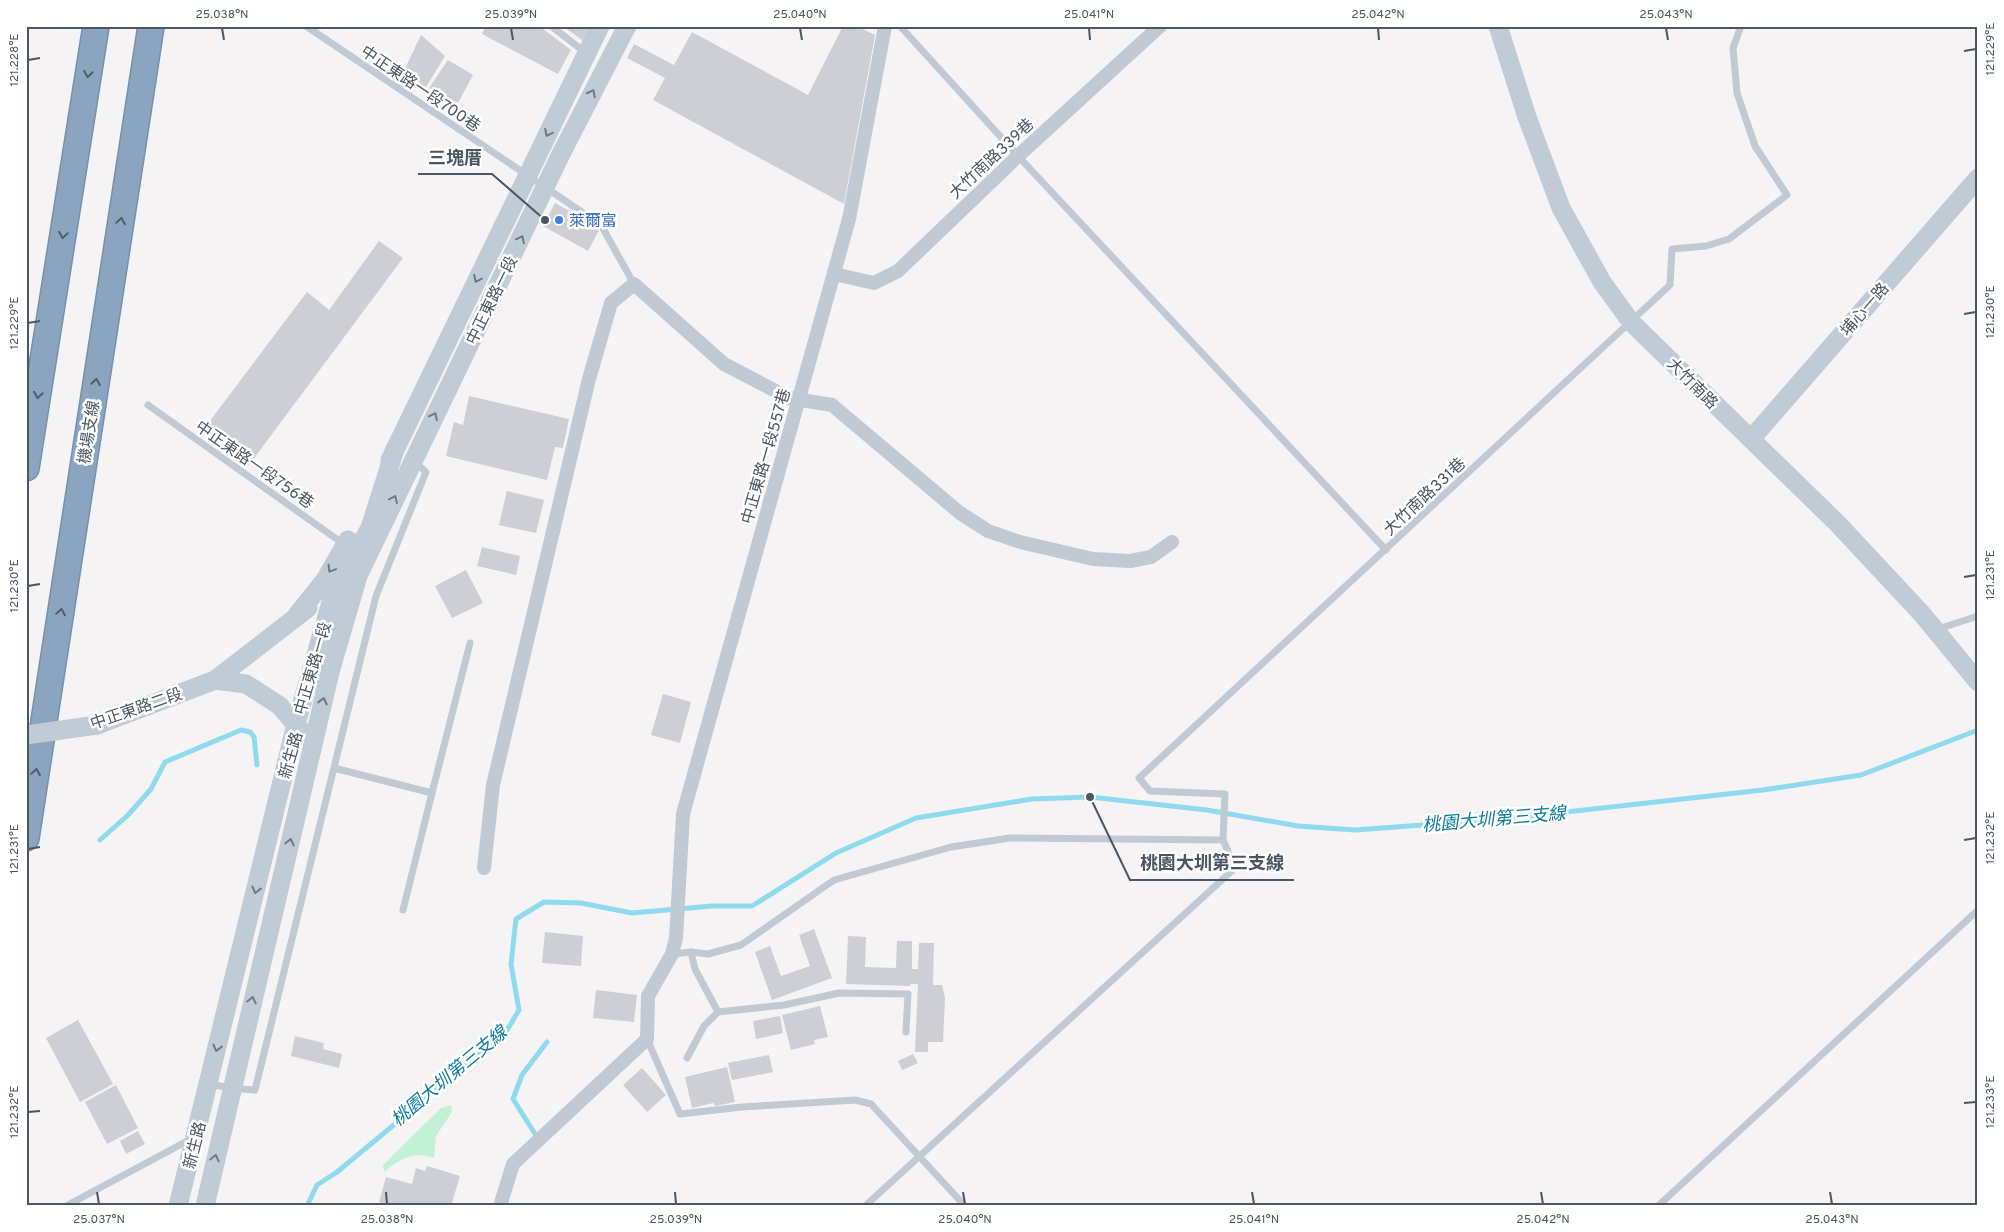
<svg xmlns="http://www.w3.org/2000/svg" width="2004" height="1232" font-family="Overpass,'Noto Sans TC',sans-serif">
<rect width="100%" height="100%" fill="#f5f3f3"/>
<path fill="#c3f1d5" d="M451 1105 452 1112 436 1136 434 1158C413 1151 401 1158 384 1172L383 1165 441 1108Z"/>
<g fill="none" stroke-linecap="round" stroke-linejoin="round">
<g stroke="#90daee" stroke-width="5">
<path d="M100 840 128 815 151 789 165 762 241 730 250 732 254 737 257 765"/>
<path d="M537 1137 513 1099 522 1075 547 1042"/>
<path d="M307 1206 317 1185 337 1172 506 1032 519 1010 511 964 516 919 544 902 581 903 632 913 712 906H752L836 853 916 818 1032 799 1090 797 1207 810 1298 826 1355 830 1504 819 1763 790 1861 775 1978 730"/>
</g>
</g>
<g fill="#cdcfd5">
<path d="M486 26H539L571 50 558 74 482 34Z"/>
<path d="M563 26H587L590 29 582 40Z"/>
<path d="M843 26H856L875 35 844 204 653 100 665 78 627 58 634 44 674 65 692 32 808 95Z"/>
<path d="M421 35 445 56 423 92 401 77Z"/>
<path d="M448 60 473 75 458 103 429 88Z"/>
<path d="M555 203 600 228 588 251 543 226Z"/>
<path d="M379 241 403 258 249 465 203 430 307 292 329 310Z"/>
<path d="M469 396 569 419 563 448 555 447 547 480 446 456 454 422 463 425Z"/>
<path d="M507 491 544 500 536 533 499 525Z"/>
<path d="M482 547 520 556 516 575 477 566Z"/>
<path d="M466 570 483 603 452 618 435 586Z"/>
<path d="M663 694 691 702 680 743 651 735Z"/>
<path d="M814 929 832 978 772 1000 755 952 770 946 781 976 810 966 799 935Z"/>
<path d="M545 932 583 936 581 966 542 963Z"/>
<path d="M848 936 866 937 865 967 896 968 897 941H912V969H918L919 943H934L933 985H942L945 998 943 1042H928V1052H915L918 984H911L910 986 846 984Z"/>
<path d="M596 990 637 995 634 1022 593 1018Z"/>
<path d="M820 1006 828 1037 814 1040 815 1044 791 1050 782 1015Z"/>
<path d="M780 1016 783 1033 756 1039 753 1021Z"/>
<path d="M78 1020 113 1084 80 1102 46 1038Z"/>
<path d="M295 1036 324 1043 323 1049 342 1054 339 1068 291 1056Z"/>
<path d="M913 1054 918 1063 902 1070 898 1061Z"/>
<path d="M769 1055 773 1072 732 1080 728 1063Z"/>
<path d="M727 1067 735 1102 715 1106 713 1103 692 1108 685 1077Z"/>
<path d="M642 1068 666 1095 647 1112 623 1085Z"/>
<path d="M116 1085 138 1128 107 1144 85 1102Z"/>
<path d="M138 1131 145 1144 126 1154 120 1141Z"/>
<path d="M427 1166 460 1176 451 1206H394L379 1202 386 1177 412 1184 416 1168 425 1171Z"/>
</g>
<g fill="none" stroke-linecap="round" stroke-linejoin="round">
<defs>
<g id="highway">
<path d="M26 468 96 26"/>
<path d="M26 838 151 26"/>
</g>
</defs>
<use href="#highway" stroke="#7690ad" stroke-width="28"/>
<g stroke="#c1cad2" stroke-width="7">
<path d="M306 26 601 225 634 284"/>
<path d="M551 26 586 53"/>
<path d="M900 26 1018 156 1386 550"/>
<path d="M148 405 345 545"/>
<path d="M1938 629 1978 616"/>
<path d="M334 768 432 793 403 910"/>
<path d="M432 793 470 643"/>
<path d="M1223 840 1225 794 1150 791 1139 778 1670 285 1672 249 1706 246 1729 239 1787 195 1755 146 1737 93 1733 48 1741 26"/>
<path d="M672 954 691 952 708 954 741 945 834 880 951 847 1010 838 1223 840 1235 868 865 1206"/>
<path d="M718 1012 784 1005 839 993 908 994 906 1032"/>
<path d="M647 1039 680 1114 742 1107 855 1100 871 1104 965 1206"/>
<path d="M687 1058 704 1026 718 1012 695 969 691 952"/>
<path d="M209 1084 231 1088 255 1090 376 596 426 472 415 462"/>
<path d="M66 1206 191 1139"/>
<path d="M1658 1206 1978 910"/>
</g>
<g stroke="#c1cad2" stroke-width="14">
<path d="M834 274 874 283 898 271 1018 156 1160 26"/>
<path d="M484 868 493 785 589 379 611 303 634 284 724 364 789 398 832 405 960 513 988 531 1020 542 1093 559 1130 561 1151 557 1172 542"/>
<path d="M500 1206 513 1164 647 1039 648 996 672 954 676 938 683 814 849 219 885 26"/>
</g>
<g stroke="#c1cbd6" stroke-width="19">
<path d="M1498 26 1527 117 1561 208 1602 282 1631 322 1838 524 1922 614 1978 682"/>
<path d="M1751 439 1978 178"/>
<path d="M390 460 600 26"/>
<path d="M297 615 325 580 348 540"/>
<path d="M215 680 246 684 280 706 302 732"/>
<path d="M97 725 215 680 308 608"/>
<path d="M178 1206 296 724 334 592 370 528 395 449"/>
<path d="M205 1206 330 672 358 576 561 154 627 26"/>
</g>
<use href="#highway" stroke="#8ba5c1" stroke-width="25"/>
<path stroke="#c1cbd6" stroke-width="19" d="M26 735 97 725"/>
</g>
<defs><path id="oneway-chevron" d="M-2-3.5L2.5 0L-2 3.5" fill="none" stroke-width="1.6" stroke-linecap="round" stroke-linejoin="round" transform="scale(1.25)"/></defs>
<g stroke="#505e6b">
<use href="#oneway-chevron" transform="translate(88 74) rotate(99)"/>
<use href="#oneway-chevron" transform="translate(121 221) rotate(-81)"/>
<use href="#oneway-chevron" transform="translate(63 235) rotate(99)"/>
<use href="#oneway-chevron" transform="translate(96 382) rotate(-81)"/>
<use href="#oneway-chevron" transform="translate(38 395) rotate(99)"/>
<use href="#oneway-chevron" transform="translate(61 612) rotate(-81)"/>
<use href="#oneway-chevron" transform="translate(36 772) rotate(-81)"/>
</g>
<g stroke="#6e7984">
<use href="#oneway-chevron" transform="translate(592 93) rotate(-63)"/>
<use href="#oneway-chevron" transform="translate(548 133) rotate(116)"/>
<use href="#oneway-chevron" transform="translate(521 239) rotate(-64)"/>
<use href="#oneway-chevron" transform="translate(477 279) rotate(116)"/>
<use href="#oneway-chevron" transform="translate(434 416) rotate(-64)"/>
<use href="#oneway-chevron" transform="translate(394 499) rotate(-65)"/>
<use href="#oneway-chevron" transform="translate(331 569) rotate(121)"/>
<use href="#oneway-chevron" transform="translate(323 701) rotate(-76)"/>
<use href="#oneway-chevron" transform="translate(290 842) rotate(-77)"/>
<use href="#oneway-chevron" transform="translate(256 890) rotate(104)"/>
<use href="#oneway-chevron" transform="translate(252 1000) rotate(-77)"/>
<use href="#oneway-chevron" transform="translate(217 1048) rotate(104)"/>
<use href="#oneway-chevron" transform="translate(215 1158) rotate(-77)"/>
</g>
<path fill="none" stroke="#4a5661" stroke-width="2" d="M222 28 224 40M511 28 513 40M800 28 802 40M1089 28 1090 40M1378 28 1379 40M1666 28 1668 40M1964 51 1976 49M28 60 40 58M1964 314 1976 312M28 323 40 321M1964 577 1976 575M28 586 40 584M1964 840 1976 838M28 849 40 847M1964 1103 1976 1102M28 1112 40 1111M97 1192 99 1204M386 1192 387 1204M675 1192 676 1204M963 1192 965 1204M1252 1192 1254 1204M1541 1192 1543 1204M1830 1192 1832 1204"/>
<circle fill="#3f7fe0" stroke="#fff" stroke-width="2" cx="559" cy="220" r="5"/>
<g text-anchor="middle" stroke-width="5" stroke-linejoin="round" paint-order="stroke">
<g font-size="16" fill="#4a5661" stroke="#fff">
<text transform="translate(421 88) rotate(34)" y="6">中正東路一段700巷</text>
<text transform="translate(991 158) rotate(-43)" y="6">大竹南路339巷</text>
<text transform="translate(491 300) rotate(-64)" y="6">中正東路一段</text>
<text transform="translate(1864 309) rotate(-49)" y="6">埔心一路</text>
<text transform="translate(1693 383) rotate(45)" y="6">大竹南路</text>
<text transform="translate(88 432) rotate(-81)" y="6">機場支線</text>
<text transform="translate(765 456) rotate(-74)" y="6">中正東路一段557巷</text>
<text transform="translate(255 464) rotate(35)" y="6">中正東路一段756巷</text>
<text transform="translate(1424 496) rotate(-43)" y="6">大竹南路331巷</text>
<text transform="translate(312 668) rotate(-74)" y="6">中正東路一段</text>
<text transform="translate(136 708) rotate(-19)" y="6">中正東路二段</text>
<text transform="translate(290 755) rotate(-74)" y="6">新生路</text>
<text transform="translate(194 1145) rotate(-76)" y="6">新生路</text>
</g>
<g font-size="16" fill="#366cbe" stroke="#fff" text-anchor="start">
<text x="569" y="226">萊爾富</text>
</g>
<g font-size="18" font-style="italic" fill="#0c7c9b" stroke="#fff">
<text transform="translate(1494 819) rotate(-5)" y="6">桃園大圳第三支線</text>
<text transform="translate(449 1076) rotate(-40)" y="6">桃園大圳第三支線</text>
</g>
</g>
<path fill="none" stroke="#4a5661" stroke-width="2" d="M545 220L492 174H418M1090 797L1130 880H1294"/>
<g fill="#4a5661" stroke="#fff" stroke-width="2">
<circle cx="545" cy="220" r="5"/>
<circle cx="1090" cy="797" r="5"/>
</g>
<g font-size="18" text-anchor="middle" font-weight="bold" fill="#4a5661" stroke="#fff" stroke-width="5" stroke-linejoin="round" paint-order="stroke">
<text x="455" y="164">三塊厝</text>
<text x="1212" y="869">桃園大圳第三支線</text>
</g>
<rect width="2004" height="1232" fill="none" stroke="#ffffff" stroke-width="55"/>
<rect x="28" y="28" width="1948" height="1176" fill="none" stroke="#4a5661" stroke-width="2"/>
<g font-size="12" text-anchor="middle" fill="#4a5661">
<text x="222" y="18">25.038°N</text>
<text x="511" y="18">25.039°N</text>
<text x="800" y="18">25.040°N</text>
<text x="1089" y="18">25.041°N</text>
<text x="1378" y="18">25.042°N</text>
<text x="1666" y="18">25.043°N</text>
<text transform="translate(1990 49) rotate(-90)" y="4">121.229°E</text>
<text transform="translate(14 60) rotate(-90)" y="4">121.228°E</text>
<text transform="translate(1990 312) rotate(-90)" y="4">121.230°E</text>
<text transform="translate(14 323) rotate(-90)" y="4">121.229°E</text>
<text transform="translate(1990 575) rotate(-90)" y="4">121.231°E</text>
<text transform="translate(14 586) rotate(-90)" y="4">121.230°E</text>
<text transform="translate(1990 838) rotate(-90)" y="4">121.232°E</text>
<text transform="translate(14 849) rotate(-90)" y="4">121.231°E</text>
<text transform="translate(1990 1102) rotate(-90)" y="4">121.233°E</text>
<text transform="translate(14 1112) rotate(-90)" y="4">121.232°E</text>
<text x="99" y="1223">25.037°N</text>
<text x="387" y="1223">25.038°N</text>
<text x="676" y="1223">25.039°N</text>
<text x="965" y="1223">25.040°N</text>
<text x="1254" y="1223">25.041°N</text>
<text x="1543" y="1223">25.042°N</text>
<text x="1832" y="1223">25.043°N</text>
</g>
</svg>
